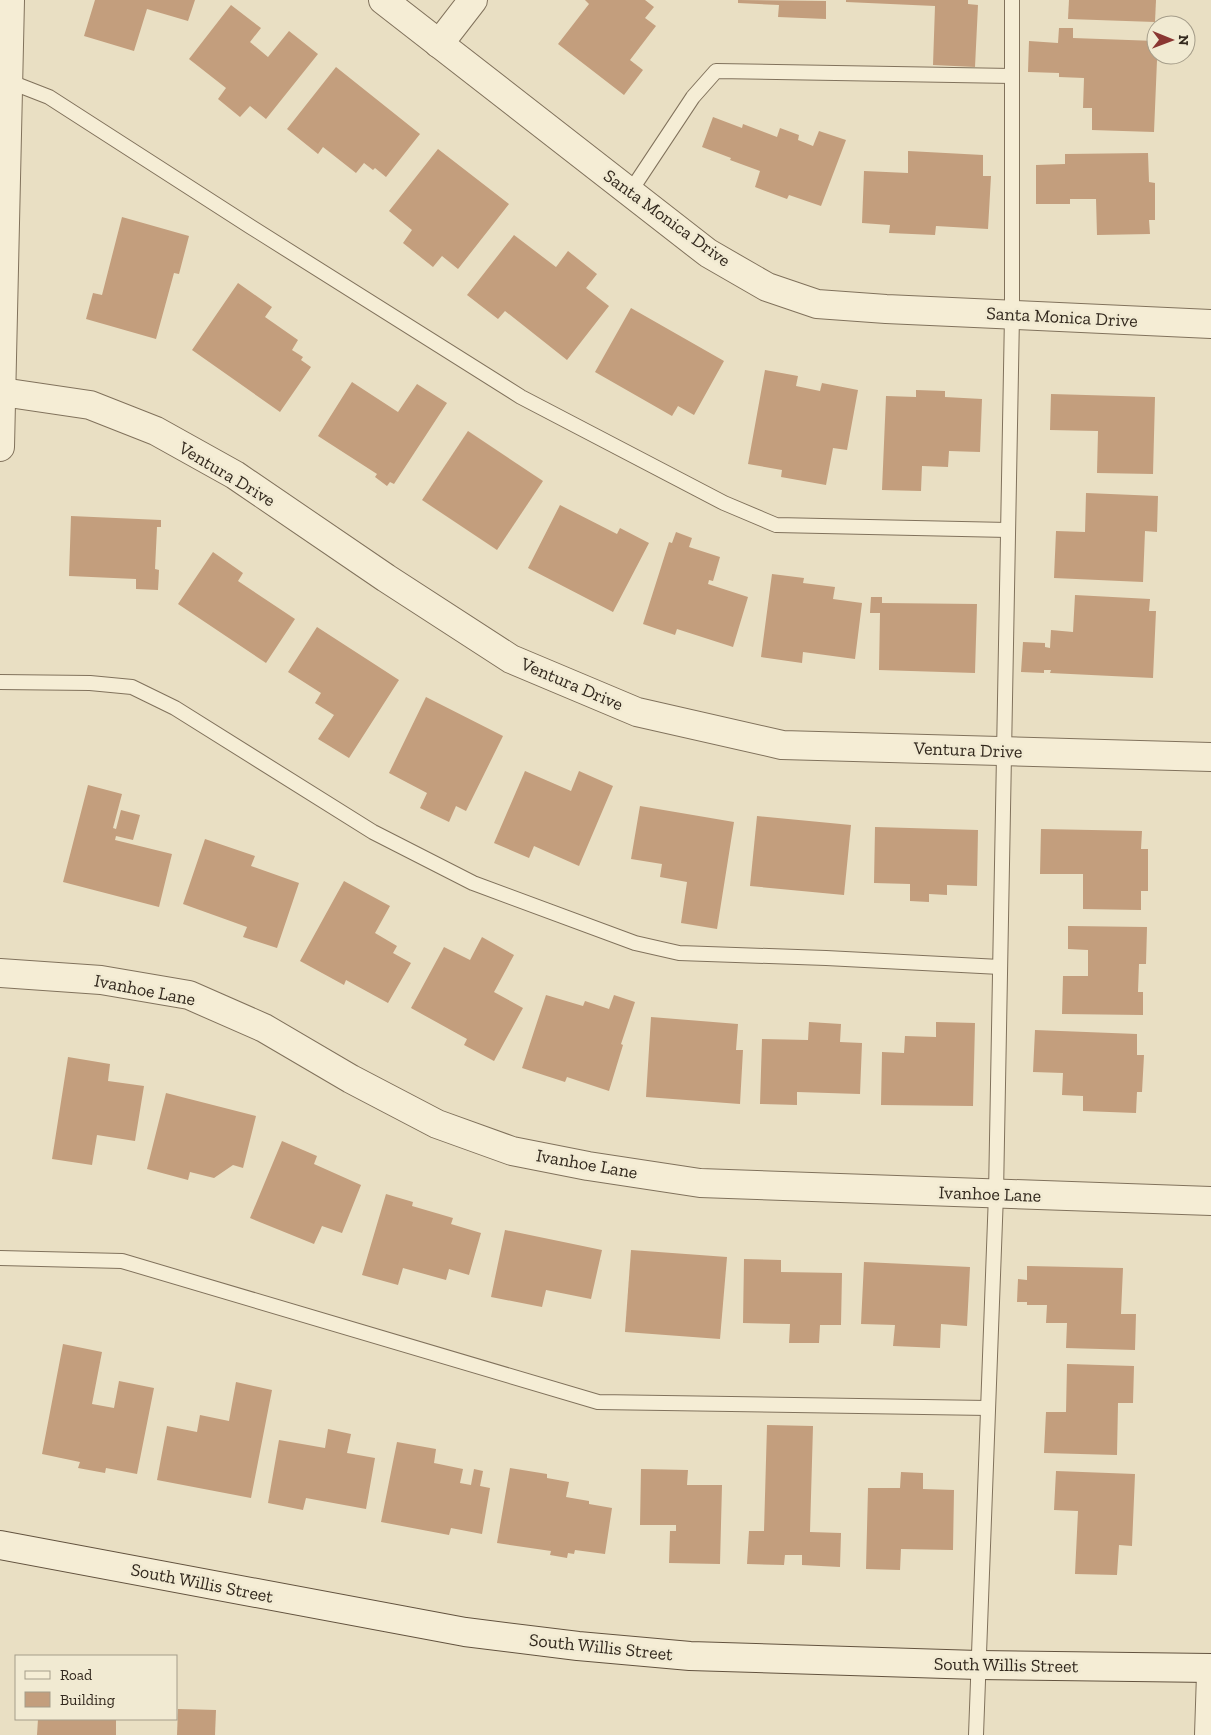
<svg xmlns="http://www.w3.org/2000/svg" width="1211" height="1735" font-family="'Zilla Slab',serif">
<rect width="100%" height="100%" fill="#e9dfc3"/>
<g fill="#c39e7d">
<path d="M95 0H195L188 21 147 9 134 51 84 36Z"/>
<path d="M585 0H645L654 7 645 18 656 26 630 60 643 70 624 95 558 44 589 4Z"/>
<path d="M738 0 826 1V19L778 17 779 5 738 3Z"/>
<path d="M846 0H968V4L978 5 975 67 933 65 935 6 846 2Z"/>
<path d="M1069 0H1156L1155 22 1068 19Z"/>
<path d="M231 5 261 28 250 42 268 57 289 31 318 54 266 119 250 106 240 117 218 99 226 88 189 59Z"/>
<path d="M1059 28H1073V38L1156 41V55H1159L1158 60H1157L1154 132 1092 130V108H1083L1084 78 1059 77V73L1028 72 1029 41 1058 43Z"/>
<path d="M336 67 420 134 386 177 375 168 373 170 364 163 356 173 323 147 318 154 287 129Z"/>
<path d="M713 117 742 128 743 124 777 137 780 128 799 135 798 140 813 146 819 131 846 140 821 206 789 195 787 199 755 187 760 171 730 160 731 158 702 147Z"/>
<path d="M438 149 509 204 458 269 442 256 433 267 403 243 412 230 389 211Z"/>
<path d="M908 151 983 155V176H991L988 229 936 226 935 235 889 233 890 225 862 223 864 171 908 173Z"/>
<path d="M1148 153 1149 182 1155 183V220H1149L1150 234 1097 235 1096 199H1070V204H1036V165L1065 164V154Z"/>
<path d="M122 217 189 236 179 274 174 273 156 339 86 319 93 293 102 295Z"/>
<path d="M514 235 556 267 568 251 597 274 586 288 609 306 567 360 505 311 498 319 467 295Z"/>
<path d="M238 283 272 307 265 317 298 340 292 350 303 357 301 360 311 367 280 412 192 350Z"/>
<path d="M631 308 724 361 694 415 678 406 672 416 595 372Z"/>
<path d="M765 370 798 376 796 386 820 391 822 383 858 390 847 450 833 448 826 485 781 477 782 470 748 464Z"/>
<path d="M352 382 398 412 417 384 447 403 394 484 390 482 387 486 375 477 377 474 318 436Z"/>
<path d="M916 390 945 391V397L982 399 980 452 949 451 948 467 922 466 921 491 882 490 886 396 916 397Z"/>
<path d="M1051 394 1155 397 1153 474 1097 473 1098 431 1050 430Z"/>
<path d="M468 431 543 481 497 550 422 500Z"/>
<path d="M1086 493 1158 496 1157 532 1145 531 1143 582 1054 578 1056 531 1085 532Z"/>
<path d="M560 505 617 534 620 528 649 543 613 612 528 568Z"/>
<path d="M71 516 161 520V527H157L155 569 159 570 158 590 136 589V579L69 576Z"/>
<path d="M676 532 692 538 689 547 720 557 713 581 709 580 708 584 748 597 733 647 677 629 675 635 643 624 669 542 672 543Z"/>
<path d="M213 552 243 573 238 581 295 619 266 663 178 604Z"/>
<path d="M772 574 804 578 803 583 835 587 833 599 862 603 855 659 803 652 802 663 761 657Z"/>
<path d="M1075 595 1150 599 1149 611H1156L1153 678 1050 673 1051 670H1044V673L1021 672 1023 642 1045 643V647L1050 648 1051 630 1073 632Z"/>
<path d="M871 597H882V603L977 604 975 673 879 670 880 613H870Z"/>
<path d="M317 627 399 680 349 758 318 739 334 715 315 703 321 693 288 672Z"/>
<path d="M426 697 503 736 466 811 456 806 449 822 420 808 427 793 389 773Z"/>
<path d="M525 771 571 791 579 771 613 786 579 866 534 846 529 858 494 843Z"/>
<path d="M88 785 122 794 113 828 116 829 121 810 140 815 133 840 116 836 115 840 172 854 159 907 63 882Z"/>
<path d="M640 806 734 822 717 929 681 923 687 882 660 877 662 864 631 859Z"/>
<path d="M757 816 851 825 844 895 750 886Z"/>
<path d="M875 827 978 830 977 886 947 885V895L929 894V902L910 901V884L874 883Z"/>
<path d="M1041 829 1142 831 1141 849H1148V891H1141V910L1083 909V874H1040Z"/>
<path d="M205 839 255 856 251 866 299 883 277 948 243 937 247 927 183 904Z"/>
<path d="M344 881 390 906 375 933 397 946 393 953 411 963 388 1003 346 980 344 985 300 961Z"/>
<path d="M1068 926 1147 927 1146 964H1139L1138 992H1143V1015L1062 1014 1063 976H1088V950L1068 949Z"/>
<path d="M482 937 514 955 494 992 523 1008 494 1061 464 1045 467 1039 411 1008 444 947 470 960Z"/>
<path d="M546 995 583 1006 585 1001 609 1009 614 995 635 1002 621 1044 623 1045 609 1091 567 1077 565 1082 522 1068Z"/>
<path d="M651 1017 738 1024 736 1050H743L740 1104 646 1097Z"/>
<path d="M809 1022 841 1024 840 1042 862 1043 860 1094 797 1092V1105L760 1104 762 1039 808 1040Z"/>
<path d="M936 1022 975 1023 973 1106 881 1105 882 1052 904 1053 905 1036 936 1037Z"/>
<path d="M1035 1030 1137 1034V1055H1144L1142 1092H1137L1136 1113 1083 1111V1096L1062 1095 1063 1073 1033 1072Z"/>
<path d="M68 1057 110 1064 108 1081 144 1086 135 1141 97 1135 92 1165 52 1159Z"/>
<path d="M166 1093 256 1116 243 1168 233 1165 214 1178 190 1172 188 1180 147 1169Z"/>
<path d="M282 1141 317 1156 314 1164 361 1185 342 1233 322 1226 314 1244 250 1218Z"/>
<path d="M386 1194 413 1202 412 1206 453 1218 451 1224 481 1233 469 1275 449 1269 446 1280 403 1268 398 1285 362 1275Z"/>
<path d="M505 1230 602 1250 591 1299 546 1290 542 1307 491 1297Z"/>
<path d="M631 1250 727 1257 720 1339 625 1332Z"/>
<path d="M744 1259 781 1260V1272L842 1273 841 1325H820L819 1343H789L790 1324 743 1323Z"/>
<path d="M864 1262 970 1267 967 1326 941 1324 940 1348 893 1346 895 1325 861 1324Z"/>
<path d="M1027 1266 1123 1268 1121 1314H1136L1135 1350 1066 1348 1067 1323H1046L1047 1305H1027V1302H1017L1018 1279 1027 1280Z"/>
<path d="M63 1344 102 1352 92 1404 114 1408 119 1381 154 1388 137 1474 106 1468 105 1473 78 1468 80 1462 42 1454Z"/>
<path d="M1067 1364 1134 1366 1133 1403H1118L1117 1455 1044 1453 1046 1412H1066Z"/>
<path d="M236 1382 272 1390 251 1498 157 1480 167 1426 197 1432 200 1415 229 1421Z"/>
<path d="M767 1425 813 1426 810 1532 841 1533 840 1567 802 1565V1555H785L784 1565 747 1564 749 1531H764Z"/>
<path d="M328 1429 351 1434 347 1453 375 1458 366 1509 306 1498 303 1510 268 1503 279 1440 325 1448Z"/>
<path d="M397 1442 436 1449 434 1463 463 1469 460 1483 471 1485 474 1469 483 1471 480 1486 490 1488 482 1534 451 1528 449 1535 381 1522Z"/>
<path d="M510 1468 547 1474V1478L569 1482 566 1497 589 1501V1504L612 1508 605 1554 575 1550 574 1554 568 1553 567 1558 550 1555 551 1551 497 1543Z"/>
<path d="M641 1469 688 1470 687 1485H722L720 1564 669 1563 670 1531H676V1525H640Z"/>
<path d="M1056 1471 1135 1474 1132 1546 1119 1545 1117 1575 1075 1574 1078 1511 1054 1510Z"/>
<path d="M901 1472 923 1473V1489L954 1490 953 1550 901 1549 900 1570 866 1569 868 1488H900Z"/>
<path d="M178 1709 216 1710 215 1735H177Z"/>
<path d="M38 1719H116V1735H37Z"/>
</g>
<g fill="none" stroke-linecap="round" stroke-linejoin="round">
<defs>
<g id="lane">
<path d="M8 81 49 97 251 227 521 397 724 503 776 525 1008 530"/>
<path d="M630 192 693 97 716 71 1012 76"/>
<path d="M0 682 90 683 132 687 175 708 373 832 473 883 635 943 679 953 826 958 1000 967"/>
<path d="M0 1258 122 1261 598 1402 988 1408"/>
<path d="M976 1735 996 1194 1012 315V0"/>
</g>
<g id="street">
<path d="M383 0 708 253 767 287 817 304 886 309 1211 324"/>
<path d="M439 44 473 0"/>
<path d="M2 392 90 405 156 431 235 475 386 578 511 659 637 712 782 745 1211 757"/>
<path d="M0 447 10 0"/>
<path d="M0 973 101 980 189 995 264 1028 351 1079 437 1124 512 1151 588 1166 700 1183 1211 1201"/>
<path d="M1209 1735 1211 1674"/>
</g>
<path id="secondary" d="M0 1545 465 1632 578 1646 690 1656 978 1665 1211 1668"/>
</defs>
<use href="#lane" stroke="#81725c" stroke-width="16"/>
<use href="#street" stroke="#81725c" stroke-width="30"/>
<use href="#secondary" stroke="#63533f" stroke-width="30"/>
<use href="#lane" stroke="#f5edd5" stroke-width="14"/>
<use href="#street" stroke="#f5edd5" stroke-width="28"/>
<use href="#secondary" stroke="#f5edd5" stroke-width="28"/>
</g>
<g text-anchor="middle" stroke-width="5" stroke-linejoin="round" paint-order="stroke">
<g font-size="18" fill="#33291e" stroke="#f1ead2">
<text transform="translate(667 218) rotate(36)" y="6">Santa Monica Drive</text>
<text transform="translate(1062 317) rotate(3)" y="6">Santa Monica Drive</text>
<text transform="translate(227 474) rotate(31)" y="6">Ventura Drive</text>
<text transform="translate(572 684) rotate(23)" y="6">Ventura Drive</text>
<text transform="translate(968 750) rotate(2)" y="6">Ventura Drive</text>
<text transform="translate(145 990) rotate(11)" y="6">Ivanhoe Lane</text>
<text transform="translate(587 1164) rotate(10)" y="6">Ivanhoe Lane</text>
<text transform="translate(990 1194) rotate(2)" y="6">Ivanhoe Lane</text>
<text transform="translate(202 1583) rotate(11)" y="6">South Willis Street</text>
<text transform="translate(601 1647) rotate(6)" y="6">South Willis Street</text>
<text transform="translate(1006 1665) rotate(1)" y="6">South Willis Street</text>
</g>
</g>
<rect x="15" y="1655" width="162" height="65" fill="#f1ead2" stroke="#a59d8a"/>
<rect x="25" y="1671" width="25" height="8" fill="#f5edd5" stroke="#a59d8a"/>
<text x="60" y="1680" font-size="15" fill="#33291e">Road</text>
<rect x="25" y="1692" width="25" height="15" fill="#c39e7d" stroke="#a59d8a"/>
<text x="60" y="1705" font-size="15" fill="#33291e">Building</text>
<g transform="translate(1171 40) rotate(91)"><circle r="24" fill="#f1ead2" stroke="#a59d8a"/>
<path d="M0-4L9 19L0 12L-9 19Z" fill="#8a3632"/>
<text y="-8" font-size="14" font-weight="bold" text-anchor="middle" fill="#33291e">N</text>
</g>
</svg>
